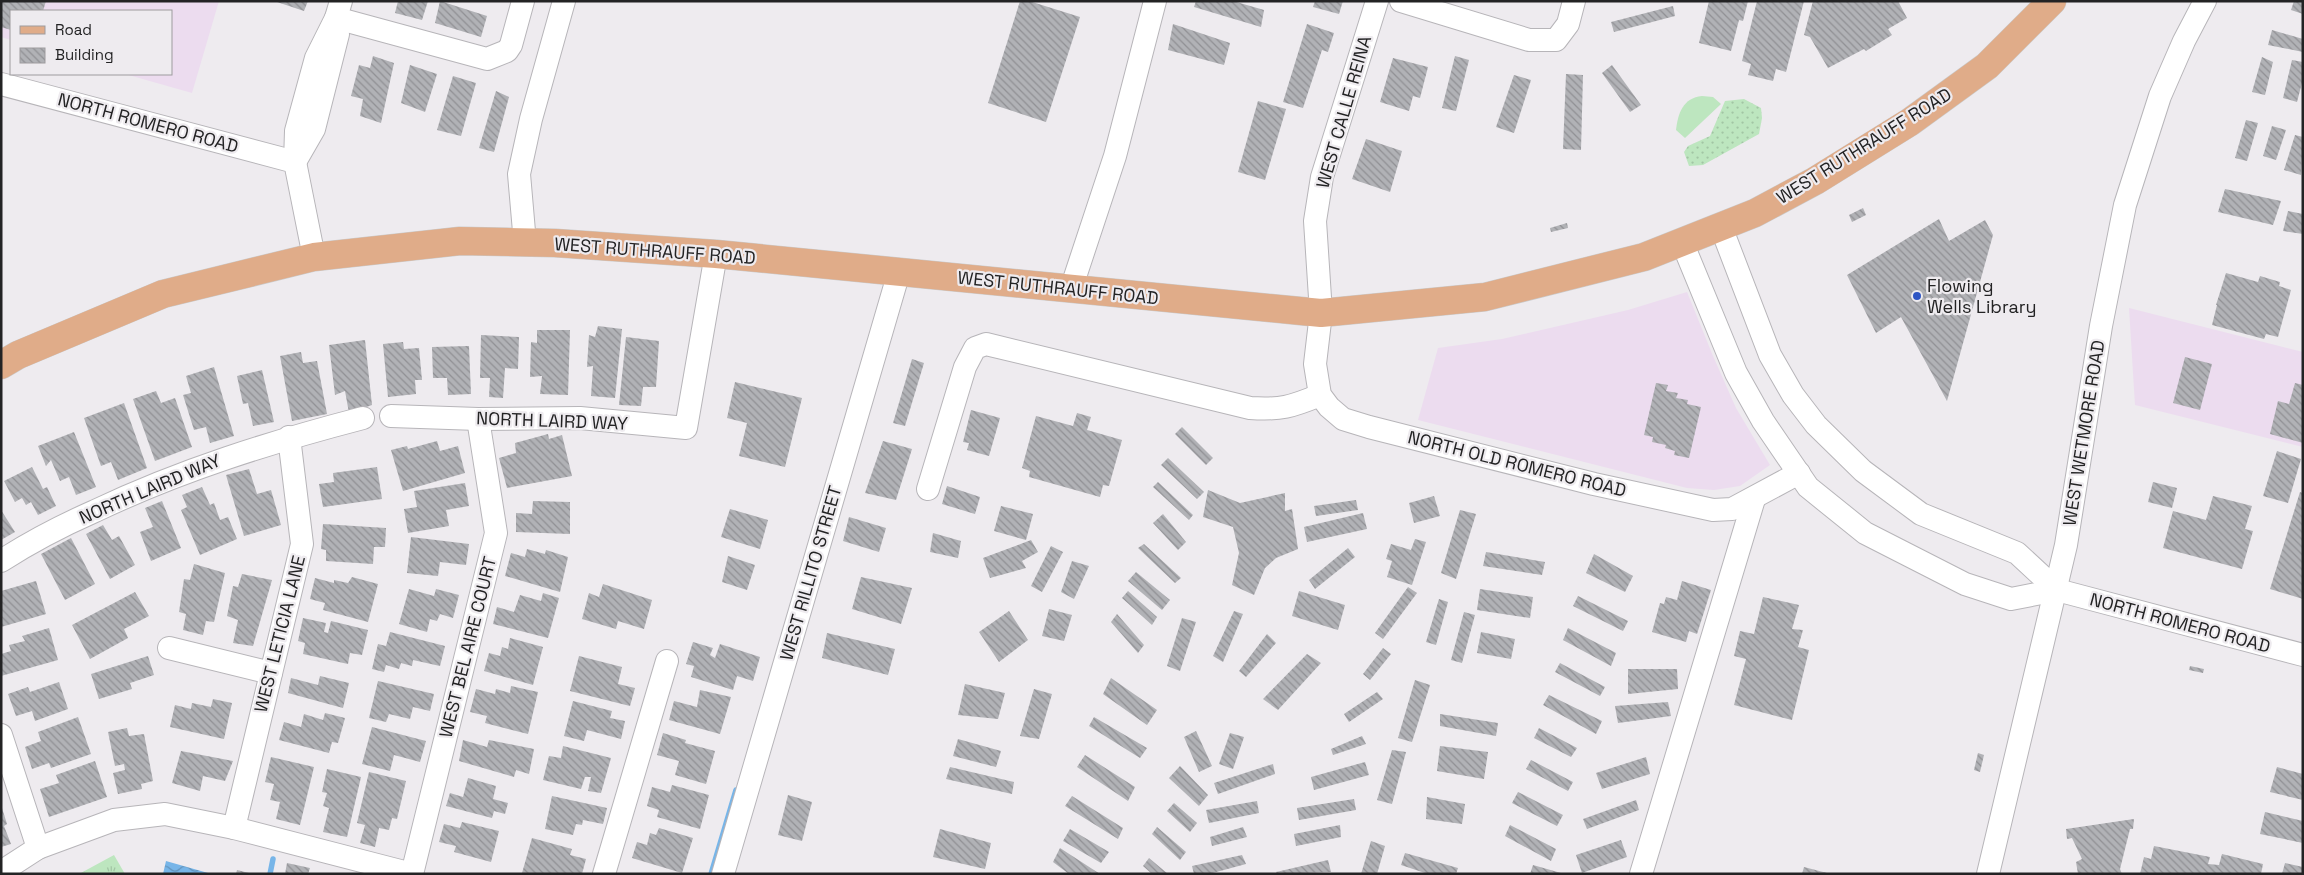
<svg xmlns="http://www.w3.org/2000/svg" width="2304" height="875" font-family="'Space Grotesk',sans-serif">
<defs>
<pattern id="grass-dots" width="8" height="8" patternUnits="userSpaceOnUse" patternTransform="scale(1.25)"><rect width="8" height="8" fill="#bde6bf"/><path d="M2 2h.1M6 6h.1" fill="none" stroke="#a2c5a4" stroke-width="1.8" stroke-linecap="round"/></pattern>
<pattern id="park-tufts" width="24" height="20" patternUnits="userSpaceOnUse" patternTransform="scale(1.25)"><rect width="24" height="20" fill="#bde6bf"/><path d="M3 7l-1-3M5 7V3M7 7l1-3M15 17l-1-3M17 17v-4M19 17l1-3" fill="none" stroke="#a2c5a4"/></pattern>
<pattern id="water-waves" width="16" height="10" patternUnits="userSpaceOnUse" patternTransform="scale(1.25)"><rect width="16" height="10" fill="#77b5e8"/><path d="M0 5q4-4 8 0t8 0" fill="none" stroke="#6193bc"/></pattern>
<pattern id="building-back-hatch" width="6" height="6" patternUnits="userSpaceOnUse" patternTransform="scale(1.25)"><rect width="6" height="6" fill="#b1b2b6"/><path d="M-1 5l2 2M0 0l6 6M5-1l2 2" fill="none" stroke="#909094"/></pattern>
</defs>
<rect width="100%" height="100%" fill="#eeebef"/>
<g fill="#ecdcef">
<path d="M1 1H219L192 93 125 74H171V11H11V40L1 37Z"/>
<path d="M1687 292 1713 356 1736 408 1770 465 1740 486 1714 490 1687 488 1418 420 1438 348 1502 339 1628 310Z"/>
<path d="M2129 308 2303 352V447L2135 405Z"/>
</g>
<path fill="url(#grass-dots)" d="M1744 99 1761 108 1762 118 1759 134 1703 165 1689 166 1684 152 1688 146 1710 136 1725 101Z"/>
<path fill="url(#park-tufts)" d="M114 855 125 874H79Z"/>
<path fill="#bde6bf" d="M1702 96 1713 97 1721 104 1685 138 1676 130C1678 113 1683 98 1702 96Z"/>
<path fill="url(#water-waves)" d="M166 861 208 873V874H163Z"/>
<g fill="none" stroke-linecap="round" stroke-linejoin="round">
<g stroke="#77b5e8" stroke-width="5.5">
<path d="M270 874 273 859"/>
<path d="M711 874 736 790"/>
</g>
</g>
<g fill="url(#building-back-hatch)">
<path d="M1 1H46L43 11H11V30L1 27Z"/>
<path d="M274 1H308L304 11Z"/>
<path d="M398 1H428L422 20 395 13Z"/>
<path d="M440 1 487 16 481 37 435 23Z"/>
<path d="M1020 1H1029L1080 17 1046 122 988 103Z"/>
<path d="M1196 1H1233L1264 10 1261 27 1194 7Z"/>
<path d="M1315 1H1343L1339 14 1313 7Z"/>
<path d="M1709 1H1748L1743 21 1739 20 1731 51 1699 43Z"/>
<path d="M1757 1H1804L1786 72 1776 69 1773 81 1748 75 1751 64 1742 61Z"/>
<path d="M1813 1H1898L1907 18 1888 29 1892 35 1866 51 1864 49 1828 68 1810 37 1804 35Z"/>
<path d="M2294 1H2303V14L2291 10Z"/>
<path d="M1673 6 1675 16 1614 32 1611 22Z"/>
<path d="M1173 24 1230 43 1224 65 1168 50Z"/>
<path d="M1307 24 1334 33 1328 52 1322 50 1303 108 1283 102Z"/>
<path d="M2272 30 2303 39V52L2268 45Z"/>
<path d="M373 56 394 63 381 123 360 116 363 99 351 96 359 65 370 68Z"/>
<path d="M1455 56 1469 60 1456 111 1442 108Z"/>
<path d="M2262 57 2273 62 2265 95 2252 92Z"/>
<path d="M1393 58 1428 67 1420 98 1413 96 1409 111 1380 102Z"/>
<path d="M2292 60 2303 62V79L2297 102 2283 98Z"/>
<path d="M410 65 437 74 425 112 401 103Z"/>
<path d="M1612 65 1641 105 1630 112 1602 73Z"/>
<path d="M1566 74 1583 75 1581 150 1563 149Z"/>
<path d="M1514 75 1531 80 1514 133 1496 127Z"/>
<path d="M453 76 476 83 461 136 437 130Z"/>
<path d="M496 91 509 97 494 152 479 148Z"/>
<path d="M1258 101 1286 109 1265 180 1238 172Z"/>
<path d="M2246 120 2258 123 2247 161 2235 158Z"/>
<path d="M2272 126 2286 130 2276 160 2263 156Z"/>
<path d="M2295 135 2303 137 2301 175 2284 170Z"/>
<path d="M1366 139 1402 151 1390 192 1352 179Z"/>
<path d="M2225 189 2281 201 2273 225 2218 212Z"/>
<path d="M1863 208 1866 215 1852 222 1849 215Z"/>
<path d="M2288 211 2303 214V234L2283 231Z"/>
<path d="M1939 219 1949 241 1985 220 1993 235 1947 401 1901 317 1876 333 1847 275Z"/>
<path d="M1567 223 1568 228 1551 232 1550 228Z"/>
<path d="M2226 273 2258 282 2260 276 2280 282 2279 286 2291 290 2278 337 2266 334 2264 339 2212 325 2217 305H2216Z"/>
<path d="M598 326 622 329 615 398 591 396 593 366 587 367 589 335 595 337Z"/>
<path d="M537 330H570L568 395 540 394 542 376 530 377 531 342 537 343Z"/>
<path d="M481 335 519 337 518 369 505 368 503 398 489 397 490 378H480Z"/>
<path d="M626 337 659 341 656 387H643L641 406 619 405Z"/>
<path d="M365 340 372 405 349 413 345 391 335 395 329 345Z"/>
<path d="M403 342 404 349 419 348 422 380H415L416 394 388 397 383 344Z"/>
<path d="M469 346 471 394 448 395 447 378H433L432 347Z"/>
<path d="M301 352 303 363 317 361 327 414 292 421 280 356Z"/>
<path d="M2185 357 2212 364 2200 410 2173 403Z"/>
<path d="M912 359 924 363 905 426 893 423Z"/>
<path d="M214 367 234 436 210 443 206 427 194 430 183 395 191 393 186 376Z"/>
<path d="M262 370 274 422 253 426 248 403 243 404 237 376Z"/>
<path d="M735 382 802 398 785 467 739 456 747 423 727 418Z"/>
<path d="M1656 383 1668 385 1666 391 1678 393 1676 398 1688 400 1687 404 1701 407 1689 458 1674 455 1675 451 1665 448 1666 445 1652 442 1653 437 1644 435Z"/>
<path d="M2295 383 2303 385V443L2270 434 2278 401 2289 404Z"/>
<path d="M156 391 161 403 175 398 192 447 155 461 133 399Z"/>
<path d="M124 403 147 468 118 480 111 462 101 466 84 418Z"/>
<path d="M971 410 1000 418 989 456 967 450 969 443 963 442Z"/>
<path d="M1077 413 1091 417 1087 430 1122 440 1109 486 1103 485 1100 497 1029 477 1030 471 1022 468 1036 416 1073 426Z"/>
<path d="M1182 427 1213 458 1206 465 1175 434Z"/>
<path d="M74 432 96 487 76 495 69 477 60 481 51 460 46 466 38 446Z"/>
<path d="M548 434 549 439 562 435 572 476 507 488 499 458 516 453 515 443Z"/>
<path d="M437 441 440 451 458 446 465 473 403 491 391 450 407 446 408 449Z"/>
<path d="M883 441 912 449 896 500 865 493Z"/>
<path d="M2277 451 2301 459 2288 503 2263 496Z"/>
<path d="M1168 458 1204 492 1197 499 1161 465Z"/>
<path d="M32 467 43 489 47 487 56 506 38 515 31 502 26 505 22 498 15 502 4 481Z"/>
<path d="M377 467 382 499 323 507 319 484 334 482 333 473Z"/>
<path d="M249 469 257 494 271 490 281 525 244 536 226 475Z"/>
<path d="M1158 482 1193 515 1189 520 1153 487Z"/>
<path d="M2153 482 2177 488 2172 508 2148 502Z"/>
<path d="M465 483 469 506 446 510 449 526 408 533 404 509 417 507 414 491Z"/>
<path d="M947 486 980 497 975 514 942 504Z"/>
<path d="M202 487 210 505 214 503 220 520 228 517 237 539 200 555 181 510 187 507 182 495Z"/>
<path d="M1208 490 1240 503 1285 493V511L1292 509 1298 549 1276 558 1265 568 1254 595 1232 585 1239 553 1233 527 1203 517Z"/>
<path d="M2300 492 2303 493V599L2270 589Z"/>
<path d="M1434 496 1440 516 1414 523 1409 503Z"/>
<path d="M2213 496 2252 506 2245 529 2253 531 2242 569 2163 548 2173 511 2206 520Z"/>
<path d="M1356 500 1358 510 1316 516 1314 506Z"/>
<path d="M162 501 181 548 151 561 140 532 153 527 145 508Z"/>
<path d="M533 501 570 502V534L516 532V513L532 514Z"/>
<path d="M1001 506 1033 514 1026 540 994 531Z"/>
<path d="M730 509 768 520 760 549 721 537Z"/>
<path d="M1 510 15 532 1 540Z"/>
<path d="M1460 510 1476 514 1456 579 1441 573Z"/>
<path d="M1363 513 1367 529 1307 542 1304 527Z"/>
<path d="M1163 514 1186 542 1178 550 1153 523Z"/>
<path d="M849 517 886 528 879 552 843 541Z"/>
<path d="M323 524 386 528 385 547H374L373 564 326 561V550L321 549Z"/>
<path d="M103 525 112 540 119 536 135 565 110 579 86 534Z"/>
<path d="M933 533 961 541 958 558 930 552Z"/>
<path d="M411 537 469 544 466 565 440 562 438 576 407 573Z"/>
<path d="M71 538 95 584 65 600 41 554Z"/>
<path d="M1415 539 1426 542 1412 585 1387 577 1392 561 1386 559 1391 544 1411 550Z"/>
<path d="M1031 540 1038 552 1022 561 1026 568 990 578 983 558Z"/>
<path d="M1144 544 1181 578 1175 583 1138 548Z"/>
<path d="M1051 546 1063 552 1042 592 1031 586Z"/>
<path d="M1348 548 1355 557 1315 589 1309 580Z"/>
<path d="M527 549 545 554 546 550 568 557 560 592 505 576 511 553 525 557Z"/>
<path d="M1486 552 1545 562 1542 575 1483 566Z"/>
<path d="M1594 554 1633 576 1625 592 1586 573Z"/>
<path d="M728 556 755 565 747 590 722 582Z"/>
<path d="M1072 561 1089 566 1074 599 1061 592Z"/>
<path d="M194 564 225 573 214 622 206 621 203 635 183 630 186 614 179 612 184 579 190 580Z"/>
<path d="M1136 572 1170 600 1162 610 1128 581Z"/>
<path d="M242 574 272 580 253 646 233 643 238 620 227 616 233 586 238 587Z"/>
<path d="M352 577 378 584 368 622 323 610 325 603 310 599 315 578 334 583V580L348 583Z"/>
<path d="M861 577 912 588 901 624 852 609Z"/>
<path d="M36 581 46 614 1 627V591Z"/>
<path d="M1682 581 1711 590 1697 634 1689 631 1686 642 1652 632 1660 603 1664 604 1666 597 1677 600Z"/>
<path d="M603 584 652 600 644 629 618 621 616 629 582 619 589 593 599 597Z"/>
<path d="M1408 587 1417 593 1383 639 1375 633Z"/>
<path d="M409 589 434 596 436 589 459 595 453 618 440 614 437 621 430 619 427 632 399 624Z"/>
<path d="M1480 589 1533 597 1530 618 1477 610Z"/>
<path d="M1128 591 1157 617 1152 625 1122 598Z"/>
<path d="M1299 591 1345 605 1338 630 1292 616Z"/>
<path d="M135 592 149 616 124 629 128 638 90 659 72 625Z"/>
<path d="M543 593 559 598 548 638 493 624 497 607 514 612 520 595 541 601Z"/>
<path d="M1578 596 1628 621 1623 631 1573 606Z"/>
<path d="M1763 597 1799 605 1792 629 1803 630 1798 647 1809 650 1792 720 1734 705 1746 659 1734 656 1740 631 1754 634Z"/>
<path d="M1439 599 1448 602 1436 645 1426 642Z"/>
<path d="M1049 609 1072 615 1064 641 1042 636Z"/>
<path d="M1009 611 1028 640 999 662 979 632Z"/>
<path d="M1234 611 1243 614 1223 662 1213 656Z"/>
<path d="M1464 612 1475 615 1462 663 1451 660Z"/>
<path d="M1117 614 1144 645 1138 653 1111 622Z"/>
<path d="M303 618 326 623 324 632 328 633 331 621 368 630 362 655 350 653 348 664 303 654 305 643 298 641Z"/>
<path d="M1182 618 1196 622 1180 671 1167 666Z"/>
<path d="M49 628 58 660 1 676V654L11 651 9 645 25 641 22 636Z"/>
<path d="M1568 628 1616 653 1611 666 1563 640Z"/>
<path d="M390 632 445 646 440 666 413 660 412 666 401 663 399 669 386 665 384 672 372 669 378 644 386 646Z"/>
<path d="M1481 632 1515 639 1511 659 1477 653Z"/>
<path d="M827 633 895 649 888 675 822 658Z"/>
<path d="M1267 634 1276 643 1246 677 1239 671Z"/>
<path d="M510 638 543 647 533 685 484 671 489 653 500 656 502 647 508 649Z"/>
<path d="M693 642 713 648 710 655 715 658 720 644 760 657 753 681 737 676 733 690 691 677 694 666 686 664Z"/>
<path d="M1383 648 1391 654 1370 680 1363 674Z"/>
<path d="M1307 654 1321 663 1278 710 1263 699Z"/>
<path d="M148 656 154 675 130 683 132 689 99 699 91 674Z"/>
<path d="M579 656 622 667 618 684 635 688 630 706 570 691Z"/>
<path d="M1560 663 1605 687 1600 696 1555 672Z"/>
<path d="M2190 666 2204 669 2203 673 2189 670Z"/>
<path d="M1628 669H1677L1678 689 1628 694Z"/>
<path d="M320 676 349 683 343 708 288 693 291 678 318 685Z"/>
<path d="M1111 678 1157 710 1147 725 1103 694Z"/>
<path d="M1415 680 1430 685 1412 742 1398 738Z"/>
<path d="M378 681 434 694 430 711 413 707 410 719 389 714 386 722 369 718Z"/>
<path d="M59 682 68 709 35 721 32 711 16 716 8 694 28 687 30 692Z"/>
<path d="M965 684 1005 693 998 719 958 715Z"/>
<path d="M511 686 538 692 528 734 485 723 487 716 470 712 476 689 495 694 496 689 510 693Z"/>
<path d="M1034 689 1052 694 1039 739 1020 736Z"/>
<path d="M700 690 731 697 720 734 669 720 674 701 697 707Z"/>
<path d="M1377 692 1383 699 1349 722 1344 714Z"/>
<path d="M1549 695 1602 721 1596 734 1543 705Z"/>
<path d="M213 699 232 703 224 739 170 727 175 705 191 709 192 703 211 707Z"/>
<path d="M573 701 612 711 610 718 625 721 621 739 587 730 584 741 564 736Z"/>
<path d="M1668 702 1671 716 1618 723 1615 706Z"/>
<path d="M325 713 345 718 338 743 332 742 329 753 279 740 284 722 301 727 304 714 323 720Z"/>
<path d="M1440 714 1498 723 1496 736 1440 726Z"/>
<path d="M78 717 91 754 51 768 49 763 32 769 25 747 41 741 38 732Z"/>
<path d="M1094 717 1147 748 1140 758 1089 726Z"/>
<path d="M372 727 426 741 420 762 394 755 390 771 362 764Z"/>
<path d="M127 728 129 736 144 734 153 781 141 784 142 789 118 794 113 773 125 770 124 764 115 766 108 732Z"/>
<path d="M1539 728 1577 748 1571 757 1534 738Z"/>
<path d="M1196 731 1212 766 1199 772 1184 737Z"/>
<path d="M663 733 686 740 685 743 715 751 706 784 675 775 679 761 657 755Z"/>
<path d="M1230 733 1244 737 1233 769 1219 764Z"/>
<path d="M1362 736 1366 744 1333 755 1331 749Z"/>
<path d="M958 739 1001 751 996 767 953 756Z"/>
<path d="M463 740 487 747 489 740 534 749 529 774 516 770 514 777 459 761Z"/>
<path d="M563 746 611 758 601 793 588 791 591 777H585L581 789 543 780 549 756 561 758Z"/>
<path d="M1440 746 1488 752 1484 779 1437 771Z"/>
<path d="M1392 750 1406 752 1392 804 1377 800Z"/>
<path d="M181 751 233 761 225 781 203 776 200 791 172 783Z"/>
<path d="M1978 753 1984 755 1980 772 1974 770Z"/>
<path d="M1085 755 1135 787 1128 801 1077 767Z"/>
<path d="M271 757 314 767 300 825 276 819 280 802 270 800 274 784 265 782Z"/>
<path d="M1646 757 1650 774 1602 789 1596 773Z"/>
<path d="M1531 760 1573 782 1568 791 1526 769Z"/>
<path d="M95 761 107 797 49 817 40 789 59 783 56 775Z"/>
<path d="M1365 762 1369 775 1314 790 1311 777Z"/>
<path d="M1273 764 1275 774 1218 794 1214 783Z"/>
<path d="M1180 766 1208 795 1199 806 1169 778Z"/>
<path d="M950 767 1014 782 1012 794 946 779Z"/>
<path d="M2277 767 2303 774V800L2270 792Z"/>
<path d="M327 769 361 777 347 837 323 832 329 808 323 806 327 793 322 792Z"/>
<path d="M369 772 406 781 397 819 392 818 389 830 379 828 375 847 360 843 365 825 357 823Z"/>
<path d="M468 778 496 786 493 799 508 803 505 814 494 811 492 818 446 806 450 793 463 797Z"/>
<path d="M672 785 709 795 700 829 657 817 659 810 647 806 652 787 670 792Z"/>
<path d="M1518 792 1563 815 1557 826 1512 803Z"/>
<path d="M788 795 812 802 802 841 778 835Z"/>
<path d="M552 796 607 808 603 824 583 820 582 825 576 824 573 835 545 829Z"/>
<path d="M1072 796 1123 828 1118 839 1065 806Z"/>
<path d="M1427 797 1465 804 1462 824 1426 819Z"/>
<path d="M1354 799 1356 810 1299 820 1297 808Z"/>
<path d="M1636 800 1639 810 1587 829 1583 819Z"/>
<path d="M1257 801 1259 813 1209 823 1206 810Z"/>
<path d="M1174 803 1197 823 1190 832 1167 811Z"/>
<path d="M2 808 7 824 4 826 11 844 1 847Z"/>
<path d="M2265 812 2303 821V843L2260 834Z"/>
<path d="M2134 819 2133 829H2130L2120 869 2122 874H2078L2076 862 2082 859 2072 838 2067 839 2066 829Z"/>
<path d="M462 822 499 831 491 862 454 852 456 846 439 842 444 824 460 828Z"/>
<path d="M1340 825 1341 837 1296 846 1294 834Z"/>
<path d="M1510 825 1556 849 1551 861 1505 836Z"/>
<path d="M1157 827 1186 852 1180 860 1152 834Z"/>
<path d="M1243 827 1247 837 1212 846 1210 837Z"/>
<path d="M659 828 693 838 682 873 632 858 637 842 647 845 650 833 656 835Z"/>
<path d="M940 829 991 843 985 869 933 857Z"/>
<path d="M1070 829 1109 852 1101 863 1063 841Z"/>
<path d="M532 838 572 849 570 855 586 859 582 874 522 873Z"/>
<path d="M1621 840 1627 857 1582 873 1576 855Z"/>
<path d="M1371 841 1385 846 1377 874H1361Z"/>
<path d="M2154 846 2210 857 2208 864 2219 865 2222 854 2263 864 2261 874H2140L2144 857 2151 859Z"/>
<path d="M1060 848 1100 874H1069L1053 862Z"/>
<path d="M1405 853 1458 868 1456 874H1428L1401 865Z"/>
<path d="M1242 855 1246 864 1209 874H1194L1192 866Z"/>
<path d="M1149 858 1168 874H1152L1143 866Z"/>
<path d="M1328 860 1331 872 1277 874 1276 872Z"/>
<path d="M287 863 310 868 308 874H285Z"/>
<path d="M2285 863 2303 867V874H2282Z"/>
<path d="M1533 865 1561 873V874H1530Z"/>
<path d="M1804 867 1827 873V874H1802Z"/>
<path d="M237 870 249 873 248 874H236Z"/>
</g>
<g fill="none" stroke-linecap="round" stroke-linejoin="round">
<defs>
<g id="minor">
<path d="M341 1 336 18 487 59 507 51 511 45 523 1"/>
<path d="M1377 1 1322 177 1315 221 1321 313 1315 364 1320 395 1329 407 1343 419 1369 427 1594 484 1713 510 1732 509 1799 473"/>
<path d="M1401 1 1529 40H1556L1568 24 1574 1"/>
<path d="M336 18 338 34 314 129 295 162 296 131 316 58Z"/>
<path d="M1 84 295 162 314 257"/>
<path d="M1721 227 1770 355 1793 395 1816 425 1863 471 1921 514 2017 553 2057 590"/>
<path d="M1682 242 1736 373 1763 421 1808 487 1865 533 1965 584 2011 599 2057 590 2303 655"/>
<path d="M525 243 519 174 531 119 564 1"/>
<path d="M1071 289 1115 156 1155 1"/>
<path d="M391 416 478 419 580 418 686 428 716 254"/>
<path d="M928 489 965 367 975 348 986 344 1250 408C1281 410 1291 407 1320 395"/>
<path d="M1 561C32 541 61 526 95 511 181 470 271 442 363 418"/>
<path d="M169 648 271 673"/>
<path d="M1 735 38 848"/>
<path d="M234 828 302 544 289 437"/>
<path d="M1 872 38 848 114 820 165 814 234 828 412 874"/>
<path d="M412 874 496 533 478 419"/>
<path d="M604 874 667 661"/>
<path d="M723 874 899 272"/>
<path d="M1641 874 1754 499"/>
<path d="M1988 874 2066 545 2101 326 2125 205 2160 96 2184 41 2205 1"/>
</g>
<path id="major" d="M1 365 18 355 163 294 314 257 460 241 555 243 716 254 1321 313 1485 297 1644 257 1755 213 1815 181 1910 122 1987 66 2052 1"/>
</defs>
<use href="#minor" stroke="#b7b5b9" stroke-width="24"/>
<use href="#major" stroke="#cacaca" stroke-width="29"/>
<use href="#minor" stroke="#fff" stroke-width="22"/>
<use href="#major" stroke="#e0ac89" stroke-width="28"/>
</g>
<circle fill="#2e55c4" stroke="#eeebef" stroke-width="2" cx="1917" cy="296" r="5"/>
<g text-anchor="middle" stroke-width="4.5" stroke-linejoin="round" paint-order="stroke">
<g font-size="18" fill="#232324" stroke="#eeebef">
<text transform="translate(1344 112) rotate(-74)" y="6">WEST CALLE REINA</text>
<text transform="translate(148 123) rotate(15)" y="6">NORTH ROMERO ROAD</text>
<text transform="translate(1864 146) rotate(-32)" y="6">WEST RUTHRAUFF ROAD</text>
<text transform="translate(655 251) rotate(4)" y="6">WEST RUTHRAUFF ROAD</text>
<text transform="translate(1058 288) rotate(6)" y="6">WEST RUTHRAUFF ROAD</text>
<text transform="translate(552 421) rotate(2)" y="6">NORTH LAIRD WAY</text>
<text transform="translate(2084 433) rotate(-81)" y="6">WEST WETMORE ROAD</text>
<text transform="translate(1517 464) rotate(14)" y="6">NORTH OLD ROMERO ROAD</text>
<text transform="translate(150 489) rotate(-23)" y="6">NORTH LAIRD WAY</text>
<text transform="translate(811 573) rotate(-74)" y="6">WEST RILLITO STREET</text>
<text transform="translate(2180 623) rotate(15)" y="6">NORTH ROMERO ROAD</text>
<text transform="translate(280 634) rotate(-76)" y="6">WEST LETICIA LANE</text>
<text transform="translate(468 647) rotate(-76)" y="6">WEST BEL AIRE COURT</text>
</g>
<g font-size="18" fill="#232324" stroke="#eeebef" text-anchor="start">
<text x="1927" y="292">Flowing<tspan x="1927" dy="21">Wells Library</tspan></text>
</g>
</g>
<rect width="2304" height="875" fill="none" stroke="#232324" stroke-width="5"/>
<rect x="10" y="10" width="162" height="65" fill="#eeebef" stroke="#9d9b9e"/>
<rect x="20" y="26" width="25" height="8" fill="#e0ac89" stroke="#9d9b9e"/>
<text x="55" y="35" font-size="15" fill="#232324">Road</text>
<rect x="20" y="48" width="25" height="15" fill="url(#building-back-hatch)" stroke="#9d9b9e"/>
<text x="55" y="60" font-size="15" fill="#232324">Building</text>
</svg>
